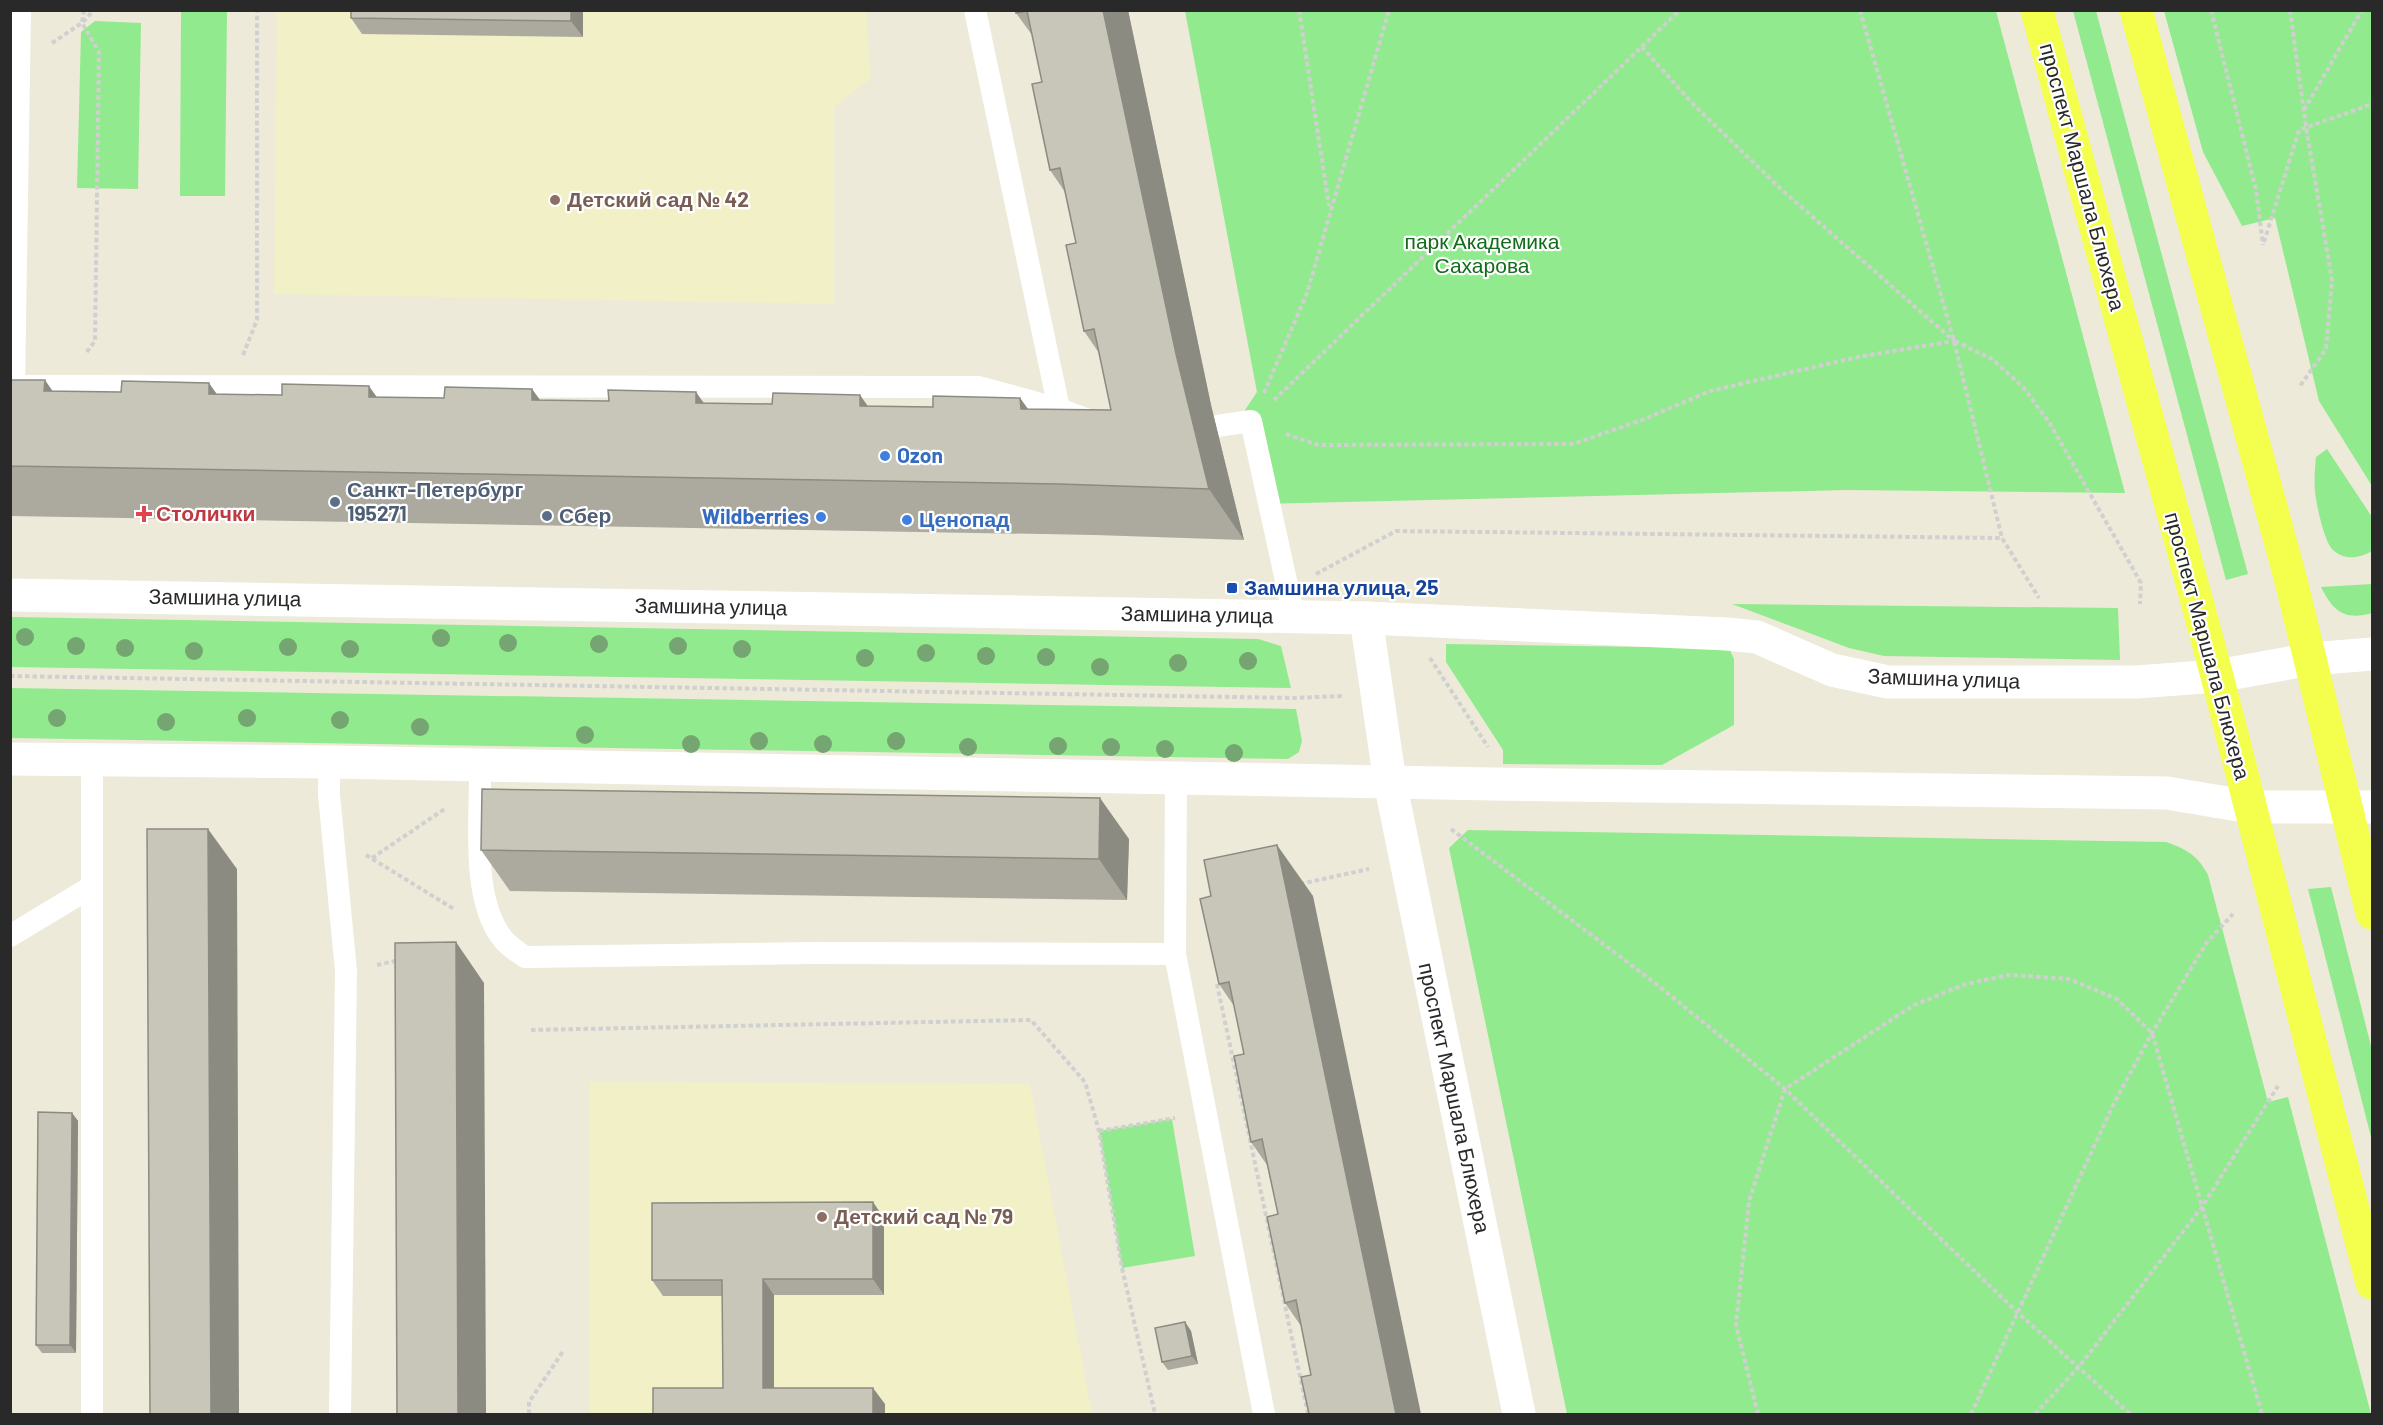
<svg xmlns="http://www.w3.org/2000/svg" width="2383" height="1425" font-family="Barlow,sans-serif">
<rect width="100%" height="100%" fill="#edead9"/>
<g fill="#f1f0c6">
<path d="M277 11H866L871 78 834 107V304L274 294Z"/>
<path d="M590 1082 1030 1084 1092 1414H590Z"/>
</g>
<g fill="#92ea8e">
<path d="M181 11H227L225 196H180Z"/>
<path d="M1185 11H1996L2125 493 1846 490 1262 504 1245 410 1257 392Z"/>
<path d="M2073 11H2096L2248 574 2226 580Z"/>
<path d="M2164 11H2372V486L2319 401 2275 218 2242 226 2203 152Z"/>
<path d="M95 21 141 23 138 189 77 188 81 32Z"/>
<path d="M2327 449 2372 517V551C2361 558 2344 561 2333 550 2324 542 2316 503 2315 491 2314 480 2315 468 2316 457Z"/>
<path d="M2372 584V613C2344 621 2333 611 2321 587Z"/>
<path d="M1732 604 2118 608 2120 660 1884 656 1849 648Z"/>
<path d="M11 617 1258 639 1281 646 1291 688 11 667Z"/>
<path d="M1446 644 1723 648 1730 650 1734 659V725L1662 765 1503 764V750L1446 662Z"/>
<path d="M11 688 1296 709 1302 741 1299 752 1288 759 11 738Z"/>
<path d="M1468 830 2166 842C2187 849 2198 856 2208 875L2268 1102 2288 1097 2371 1414H1567L1449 848Z"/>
<path d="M2331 887 2372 1050V1141L2308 889Z"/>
<path d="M1172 1119 1195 1256 1122 1268 1099 1131Z"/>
</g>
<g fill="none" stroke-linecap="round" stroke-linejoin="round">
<g stroke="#d0d0d0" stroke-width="4" stroke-dasharray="4.5 3" stroke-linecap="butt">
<path d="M84 10 82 23 99 52 95 341 86 353"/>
<path d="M1299 10 1329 206"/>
<path d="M1860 10 1954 341 2002 538"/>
<path d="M2211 10 2256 190 2263 245"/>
<path d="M2290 10 2306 127 2332 280 2326 349 2300 386"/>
<path d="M52 43 82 23 94 10"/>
<path d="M2304 110 2362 10"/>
<path d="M2264 242 2299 130 2372 104"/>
<path d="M1955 341 1992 359 2023 387 2049 422 2141 583 2140 604"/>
<path d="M243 355 257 320V10"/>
<path d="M1264 393 1307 293 1389 10"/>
<path d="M1274 400 1680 10"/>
<path d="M1286 434 1318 445 1573 444 1642 420 1710 391 1858 357 1954 341 1782 190 1694 105 1642 47"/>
<path d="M1316 574 1396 531 2002 538 2039 598"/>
<path d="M1430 658 1488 747"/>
<path d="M10 676 1293 698 1342 696"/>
<path d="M1451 829 1655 983 1785 1089 2017 1312 2130 1414"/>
<path d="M366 855 454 909"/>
<path d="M372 858 446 808"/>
<path d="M1300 884 1369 869"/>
<path d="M377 965 399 960"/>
<path d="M1217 984 1308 1414"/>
<path d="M531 1030 1031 1020 1085 1082 1099 1131 1122 1268 1155 1414"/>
<path d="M1099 1131 1175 1118"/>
<path d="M529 1414V1402L564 1350"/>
<path d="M1758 1414 1736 1325 1749 1201 1785 1089 1914 1005 1966 984 2009 975 2069 979 2117 999 2152 1033 2262 1414"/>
<path d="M1971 1414 2114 1103 2152 1033 2207 942 2233 914"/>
<path d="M2035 1414 2078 1368 2202 1207 2278 1086"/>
</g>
<g stroke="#fff" stroke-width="22">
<path d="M975 10 1059 409"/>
<path d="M10 386 979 387 1059 409 1089 420"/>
<path d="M14 386 20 10"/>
<path d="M1217 426 1251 421 1294 617"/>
<path d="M329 762V795L346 971 340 1414"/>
<path d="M480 766C481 816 470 899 503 939 508 946 518 952 525 957L812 953 1175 954 1264 1414"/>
<path d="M10 936 91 887"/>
<path d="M1175 954 1176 777"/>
<path d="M92 1414V761"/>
</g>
<path stroke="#fff" stroke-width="33" d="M1366 618 1390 782 1519 1414"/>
<g stroke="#fff" stroke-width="33">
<path d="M10 595 1366 618 1727 634 1757 637 1832 670 1888 682H2137L2217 676 2311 659 2372 654"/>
<path d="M10 759 329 762 1492 784 2167 793 2250 807H2372"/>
</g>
<g stroke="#f3ff4c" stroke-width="33">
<path d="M2037 10 2217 676 2372 1283"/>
<path d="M2136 10 2290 577 2372 913"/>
</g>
</g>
<g fill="#75a570">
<circle cx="25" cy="637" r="9"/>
<circle cx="441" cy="638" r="9"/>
<circle cx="508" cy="643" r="9"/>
<circle cx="599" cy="644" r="9"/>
<circle cx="76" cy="646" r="9"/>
<circle cx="678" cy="646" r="9"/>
<circle cx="288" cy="647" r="9"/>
<circle cx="125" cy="648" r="9"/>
<circle cx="350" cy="649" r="9"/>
<circle cx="742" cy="649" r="9"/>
<circle cx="194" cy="651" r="9"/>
<circle cx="926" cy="653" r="9"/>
<circle cx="986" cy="656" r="9"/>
<circle cx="1046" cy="657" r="9"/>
<circle cx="865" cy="658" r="9"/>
<circle cx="1248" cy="661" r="9"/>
<circle cx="1178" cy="663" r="9"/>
<circle cx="1100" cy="667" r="9"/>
<circle cx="57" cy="718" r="9"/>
<circle cx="247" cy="718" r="9"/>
<circle cx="340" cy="720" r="9"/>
<circle cx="166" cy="722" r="9"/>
<circle cx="420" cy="727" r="9"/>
<circle cx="585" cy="735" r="9"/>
<circle cx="759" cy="741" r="9"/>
<circle cx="896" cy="741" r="9"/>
<circle cx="691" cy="744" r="9"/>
<circle cx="823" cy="744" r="9"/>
<circle cx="1058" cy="746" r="9"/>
<circle cx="968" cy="747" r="9"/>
<circle cx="1111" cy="747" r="9"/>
<circle cx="1165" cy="749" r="9"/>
<circle cx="1234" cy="753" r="9"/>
</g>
<g fill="#acaa9f">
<path d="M351 10H583V37L362 34 351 18Z"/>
<path d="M1016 10H1128L1211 405 1244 540 1095 535 10 516V380L52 391 444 398 532 389 540 400 933 407 1020 398 1028 409 1111 410 1099 353 1084 331 1076 243 1065 192 1050 170 1042 82 1032 35 1016 13Z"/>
<path d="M1129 839 1127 900 510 891 481 850Z"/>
<path d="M1313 896 1311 1375 1301 1326 1285 1303 1278 1214 1267 1165 1251 1142 1244 1054 1234 1006 1219 984Z"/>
<path d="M72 1113 78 1121 76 1353H42L36 1345Z"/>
<path d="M884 1218V1295H774V1388L885 1404V1414H653L723 1388 722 1296H663L652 1280Z"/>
<path d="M1185 1322 1191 1331 1198 1364 1168 1370 1162 1362Z"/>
</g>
<g fill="#8c8b82">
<path d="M571 10H583V37L571 21Z"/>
<path d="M1103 10H1128L1211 405 1244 540 1209 489 1176 354Z"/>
<path d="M45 380 80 431 44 391Z"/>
<path d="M209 383 245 434 209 394Z"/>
<path d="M369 386 405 437 369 397Z"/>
<path d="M532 389 568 440 532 400Z"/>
<path d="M696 392 732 443 696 403Z"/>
<path d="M860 395 896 446 860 406Z"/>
<path d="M1020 398 1056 449 1021 409Z"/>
<path d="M1100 798 1129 839 1127 900 1099 859Z"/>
<path d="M208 829 237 869 239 1414H211Z"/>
<path d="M1277 845 1313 896 1421 1414H1396Z"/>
<path d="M456 942 484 983 486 1414H458Z"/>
<path d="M72 1113 78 1121 76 1353 70 1345Z"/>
<path d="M873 1202 884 1218V1295L873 1279Z"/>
<path d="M763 1279 774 1295V1404L763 1388Z"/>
<path d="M1185 1322 1191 1331 1198 1364 1192 1356Z"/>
<path d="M873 1388 885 1404V1414H873Z"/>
</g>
<g fill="#c8c6b9" stroke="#8c8b82" stroke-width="1.5">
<path d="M351 10H571V21L351 18Z"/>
<path d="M1016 10H1103L1176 354 1209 489 1059 484 10 466V380H45L44 391 121 392 122 381 209 383V394L282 395V384L369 386V397L444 398 445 387 532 389V400L609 401 608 390 696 392V403L772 404 773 393 860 395V406L933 407V396L1020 398 1021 409 1111 410 1094 329 1084 331 1066 245 1076 243 1060 168 1050 170 1032 84 1042 82 1027 11 1016 13Z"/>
<path d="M482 789 1100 798 1099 859 481 850Z"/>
<path d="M147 829H208L211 1414H150Z"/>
<path d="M1277 845 1396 1414H1309L1301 1377 1311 1375 1296 1300 1285 1303 1267 1217 1278 1214 1262 1139 1251 1142 1234 1056 1244 1054 1229 982 1219 984 1200 899 1211 896 1204 860Z"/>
<path d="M456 942 458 1414H397L395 943Z"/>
<path d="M38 1112 72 1113 70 1345H36Z"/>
<path d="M873 1202V1279H763V1388H873V1414H653V1388H723L722 1280H652V1203Z"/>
<path d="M1185 1322 1192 1356 1162 1362 1155 1328Z"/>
</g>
<g fill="#8d6e63" stroke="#fff" stroke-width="2">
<circle cx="555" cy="200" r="6"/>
<circle cx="822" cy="1217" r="6"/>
</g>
<g fill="#3f7fe0" stroke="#fff" stroke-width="2">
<circle cx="885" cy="456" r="6"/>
<circle cx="821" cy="517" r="6"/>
<circle cx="907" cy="520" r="6"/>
</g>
<g fill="#5c6f8a" stroke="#fff" stroke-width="2">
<circle cx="335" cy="502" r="6"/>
<circle cx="547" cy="516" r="6"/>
</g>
<path fill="#e0444e" stroke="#fff" stroke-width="2" d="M141 505h6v6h6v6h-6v6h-6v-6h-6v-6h6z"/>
<rect fill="#1a4fb4" stroke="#fff" stroke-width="2" x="1226" y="582" width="12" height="12" rx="3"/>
<g text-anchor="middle" stroke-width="4.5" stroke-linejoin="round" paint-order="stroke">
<g font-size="21" fill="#292929" stroke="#fff">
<text transform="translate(2082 177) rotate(75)" y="7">проспект Маршала Блюхера</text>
<text transform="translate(225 598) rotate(1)" y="7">Замшина улица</text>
<text transform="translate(711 607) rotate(1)" y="7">Замшина улица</text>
<text transform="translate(1197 615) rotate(1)" y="7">Замшина улица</text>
<text transform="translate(2207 646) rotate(75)" y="7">проспект Маршала Блюхера</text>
<text transform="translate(1944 679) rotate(2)" y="7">Замшина улица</text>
<text transform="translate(1454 1098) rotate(78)" y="7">проспект Маршала Блюхера</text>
</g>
<g font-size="21" font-weight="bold" fill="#785e54" stroke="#fff" text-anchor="start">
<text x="567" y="207">Детский сад № 42</text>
<text x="834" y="1224">Детский сад № 79</text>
</g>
<g font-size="21" fill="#126d1a" stroke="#fff">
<text x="1482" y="249">парк Академика<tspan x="1482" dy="24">Сахарова</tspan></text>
</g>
<g font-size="21" font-weight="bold" fill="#366cbe" stroke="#fff" text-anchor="start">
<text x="897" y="463">Ozon</text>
<text x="809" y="524" text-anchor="end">Wildberries</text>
<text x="919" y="527">Ценопад</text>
</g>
<g font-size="21" font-weight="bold" fill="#4e5e75" stroke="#fff" text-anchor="start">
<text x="347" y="497">Санкт-Петербург<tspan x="347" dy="24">195271</tspan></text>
<text x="559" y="523">Сбер</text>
</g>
<g font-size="21" font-weight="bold" fill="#be3a42" stroke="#fff" text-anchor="start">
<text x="156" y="521">Столички</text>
</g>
<g font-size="21" font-weight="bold" fill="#164399" stroke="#fff" text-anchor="start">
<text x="1244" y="595">Замшина улица, 25</text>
</g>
</g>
<rect width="2383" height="1425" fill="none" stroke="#292929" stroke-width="24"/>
</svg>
